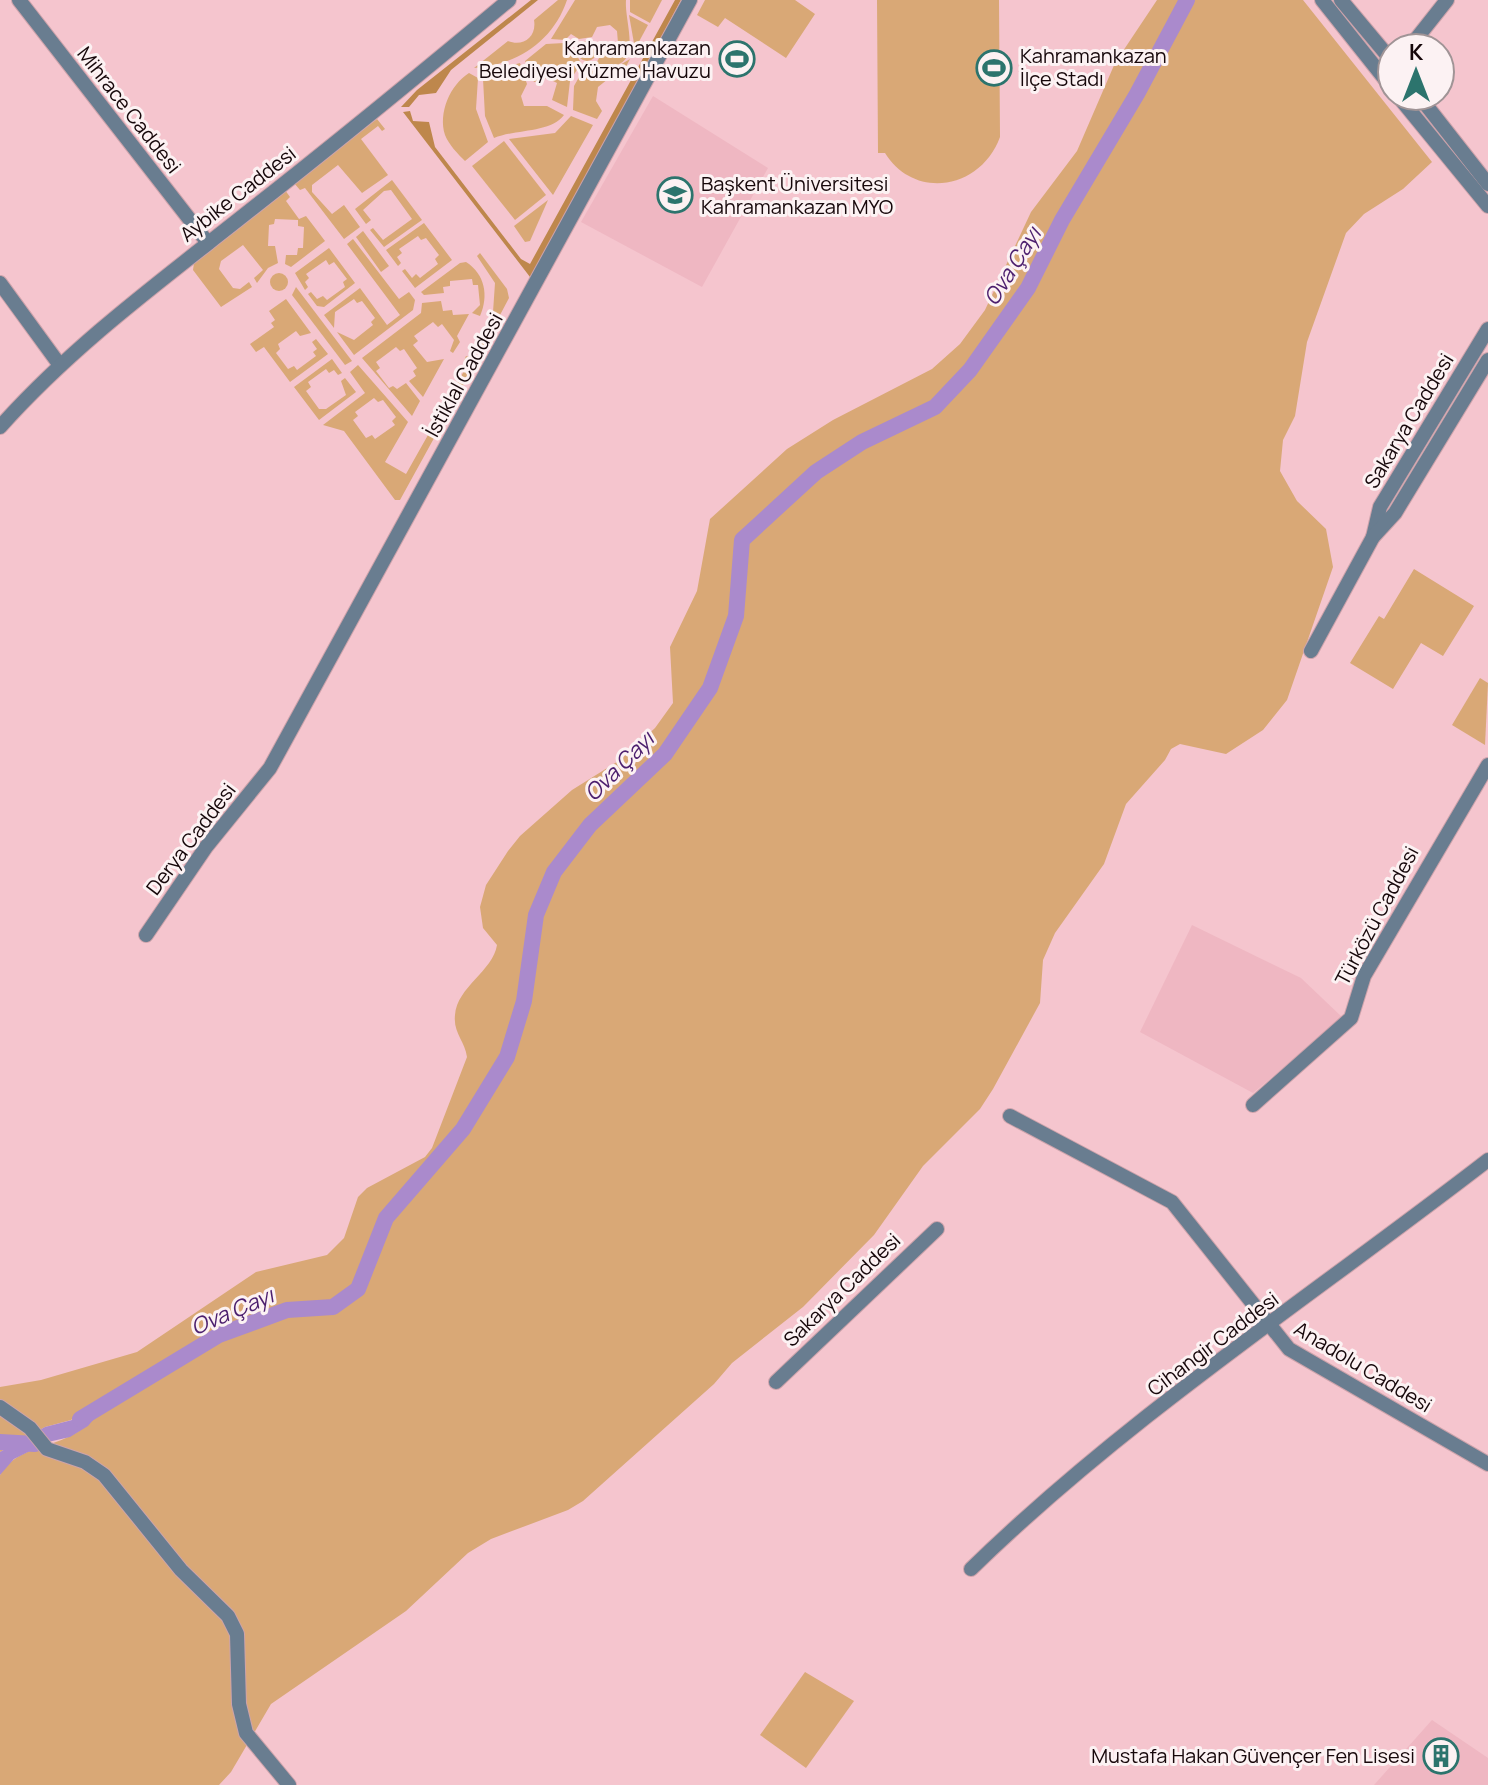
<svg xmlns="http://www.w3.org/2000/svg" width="1488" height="1785" font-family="Manrope,sans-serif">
<rect width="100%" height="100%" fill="#f5c5ce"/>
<g fill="#efb7c2">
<path d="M653 96 768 168 702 287 581 222Z"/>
<path d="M1192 925 1301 978 1343 1018 1253 1093 1140 1032Z"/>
<path d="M1432 1720 1488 1758V1785H1374Z"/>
</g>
<g fill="#d9a876" fill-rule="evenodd">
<path d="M558 0H567C553 42 516 65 474 68L508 41C523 47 537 37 534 20Z"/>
<path d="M575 0H626C624 25 648 75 595 65L605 48 618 43 617 31 610 25 597 27 592 37 579 39 571 34 565 40 551 39Z"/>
<path d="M630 0H662L650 23 630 12Z"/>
<path d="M705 0H795L815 14 786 58 725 18 718 27 697 15Z"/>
<path d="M877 0H999L1000 137C981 189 915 201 885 153H878Z"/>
<path d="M1157 0H1303L1432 162 1403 189 1364 214 1346 233 1307 342 1295 416 1283 440 1280 471 1297 501 1326 529 1333 567 1287 700 1263 730 1226 754 1180 744 1171 749 1165 760 1126 804 1104 864 1055 933 1043 960 1040 1003 993 1089 980 1109 923 1166 874 1235 803 1307 732 1363 714 1384 583 1501 568 1510 491 1539 468 1553 406 1611 271 1704 231 1772 219 1785H0V1475C16 1448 46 1449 70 1436 83 1430 89 1423 99 1413L96 1401 71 1420 45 1427 0 1452V1387L41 1380 137 1352 256 1272 327 1255 344 1238 358 1197 367 1188 425 1157 432 1148 467 1057C465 1041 453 1033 455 1015 457 987 493 971 497 945L483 928 480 907 486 885 508 851 520 836 572 790 620 760 655 728 673 703 670 647 697 591 710 519 787 449 833 420 932 369 960 344 985 310 1031 212 1077 151 1115 63Z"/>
<path d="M629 15 648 25 635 49Z"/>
<circle cx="587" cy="51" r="10"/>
<path d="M564 43 574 50 581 63 570 81 567 107 552 100 557 83 547 78 534 82 525 61 546 44Z"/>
<path d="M630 59 619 80 608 79 598 87 596 101 602 111 597 119 573 110 574 86 582 72 613 69Z"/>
<path d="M520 63 527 84 521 96 524 106H547L564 115C551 133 516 129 494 138L485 116 483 79 490 71Z"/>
<path d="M469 73 478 78 476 109 488 142 465 161C458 154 449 145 445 135 438 113 450 85 469 73Z"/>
<path d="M571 116 593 125 553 195 509 139 555 133Z"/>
<path d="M377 119 385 129 382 131 378 126 361 139 388 175 362 193 338 165 312 185V192L332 214 344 205 360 227 344 239 305 188 300 190 294 183Z"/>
<path d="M504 141 546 195 515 220 472 166Z"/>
<path d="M392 180 422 220 384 247 370 230 373 228 383 240 412 219 391 190 384 191 363 210 371 220 366 224 355 209Z"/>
<path d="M285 190 290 197 286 201 299 219 306 216 325 241 291 267 285 264 286 255H297L298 248H303L304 227 298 226V220L275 219 274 224 269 225 268 246H275L278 263 268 268 257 283 254 278 263 270 243 245 221 261 219 269 233 288 240 289 249 282 252 287 221 307 193 270 194 263Z"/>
<path d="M548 200 530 241 525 242 514 226Z"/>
<path d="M424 223 452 260 415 288 402 271 405 269 412 278 416 274 420 278 438 264 435 259 439 255 426 238 421 240 418 236 399 249 402 253 397 257 401 263 398 266 386 250Z"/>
<path d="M363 231 389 266 381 272 356 237Z"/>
<path d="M353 239 399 299 409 292 415 300 413 310 354 355 337 332 354 340 373 325 371 322 375 318 362 301 357 303 354 299 335 312 334 328 324 315 360 288 387 325 400 315 347 244Z"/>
<path d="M329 248 355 283 324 307 317 306 308 294 311 292 317 299 323 296 327 300 345 287 343 282 347 279 334 262 329 265 326 260 306 274 309 278 305 282 308 287 305 290 295 273Z"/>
<path d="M480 253 507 289 509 298 481 351 471 347H479L497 314 493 312 495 283 477 256Z"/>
<path d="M466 262C485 274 489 296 480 316L472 313 480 305 478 285H473L472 279 450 281V286L443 287 444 293 424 295 421 292 460 263Z"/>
<circle cx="279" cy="282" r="9"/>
<path d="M296 287 352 361 345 365 292 295Z"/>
<path d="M286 299 311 333 300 336 296 331 278 344 280 349 276 353 288 369 294 366 297 370 316 356 313 352 317 349 312 342 316 339 328 354 290 382 264 347 256 352 250 344 274 327 271 323 275 320 269 311Z"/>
<path d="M441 301 443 311 452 310 453 315 469 314 457 336 460 342 453 353 450 351 454 340 442 324 438 327 433 322 414 336 418 341 413 345 427 362 444 359 423 397 409 381 416 376 413 371 417 368 404 349 400 351 396 347 376 362 380 368 376 371 389 388 393 386 397 389 406 383 420 401 412 416 362 358 421 313 422 303Z"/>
<path d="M466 356 477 360 400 500H395L344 431 323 425 365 393 350 372 358 365 408 422 385 462 406 474 468 364 464 361ZM374 398 378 402 383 400 396 417 392 421 395 425 375 439 372 435 366 438 353 420 358 416 355 412Z"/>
<path d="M332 359 342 373 338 375 334 370 329 373 326 369 308 382 311 387 306 391 319 409H326L346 395 341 381 345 378 356 392 319 420 294 387Z"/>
<path d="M1414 569 1474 606 1443 656 1421 643 1393 689 1350 663 1379 616 1384 619Z"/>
<path d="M1480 678 1488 683 1485 745 1452 725Z"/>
<path d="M805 1672 854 1701 806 1768 760 1735Z"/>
</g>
<g fill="#be874c">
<path d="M531 0H538L451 70 436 93 419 95 409 107H401L417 90Z"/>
<path d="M675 0H681L538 269 530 277 403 112 410 111 413 121 429 122 435 147 521 259 530 264Z"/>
</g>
<path fill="#aa8acc" d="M96 1401 99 1413 88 1426 70 1437 48 1442 14 1459 0 1475V1452L45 1427 72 1420Z"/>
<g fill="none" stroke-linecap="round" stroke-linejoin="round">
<g stroke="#aa8acc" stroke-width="16">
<path d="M80 1419 219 1335 287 1310 333 1307 358 1289 386 1218 463 1129 507 1057 524 1001 536 915 554 872 590 825 665 754 710 688 736 616 742 540 816 472 862 442 935 407 970 370 1028 288 1062 220 1137 94 1187 0"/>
<path d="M0 1442 35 1444"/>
</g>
<defs>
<g id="secondary">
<path d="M19 0 208 243"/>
<path d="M1322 0 1392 88"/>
<path d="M1341 0 1392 61"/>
<path d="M1409 48 1447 0"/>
<path d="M1398 96 1488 206"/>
<path d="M1419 96 1488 184"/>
<path d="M0 283 59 364"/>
<path d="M0 427C75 343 165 278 253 208 340 140 425 70 509 0"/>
<path d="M1373 537 1380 507 1488 329"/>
<path d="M1311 651 1373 537 1395 513 1488 360"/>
<path d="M146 935 206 847 270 768 690 0"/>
<path d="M1253 1105 1351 1018 1364 976 1488 765"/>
<path d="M1010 1116 1172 1202 1289 1349 1488 1464"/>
<path d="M776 1382 937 1229"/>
<path d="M0 1407 30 1428 47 1449 85 1462 104 1475 181 1570 228 1616 237 1634 239 1704 246 1733 289 1785"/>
<path d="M971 1569C1128 1416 1315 1294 1488 1160"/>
</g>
</defs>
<use href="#secondary" stroke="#cda3ab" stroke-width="16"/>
<use href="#secondary" stroke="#697d90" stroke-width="14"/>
</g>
<defs>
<symbol id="stadium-ring" viewBox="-11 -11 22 22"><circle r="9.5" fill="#fcf2f3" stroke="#2c746d" stroke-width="1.5"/><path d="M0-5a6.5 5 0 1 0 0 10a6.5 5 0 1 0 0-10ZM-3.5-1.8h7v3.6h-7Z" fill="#2c746d"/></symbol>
<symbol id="university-ring" viewBox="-11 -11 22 22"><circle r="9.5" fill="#fcf2f3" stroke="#2c746d" stroke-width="1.5"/><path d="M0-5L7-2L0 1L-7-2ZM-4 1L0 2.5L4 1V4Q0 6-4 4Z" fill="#2c746d"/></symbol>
<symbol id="building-ring" viewBox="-11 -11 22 22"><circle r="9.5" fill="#fcf2f3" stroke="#2c746d" stroke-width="1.5"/><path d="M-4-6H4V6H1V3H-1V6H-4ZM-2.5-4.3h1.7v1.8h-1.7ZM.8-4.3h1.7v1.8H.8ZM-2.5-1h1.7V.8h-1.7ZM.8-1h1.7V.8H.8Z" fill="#2c746d"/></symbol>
</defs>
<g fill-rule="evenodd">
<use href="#stadium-ring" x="717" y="39" width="40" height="40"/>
<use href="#stadium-ring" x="974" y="48" width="40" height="40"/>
<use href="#university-ring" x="655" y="175" width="40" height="40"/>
<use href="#building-ring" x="1421" y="1736" width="40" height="40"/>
</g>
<g text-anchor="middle" stroke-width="6" stroke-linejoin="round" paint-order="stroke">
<g font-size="20" fill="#16070a" stroke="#fcf2f3" text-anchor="end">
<text x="711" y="55">Kahramankazan<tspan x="711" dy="23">Belediyesi Yüzme Havuzu</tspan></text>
<text x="1020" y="63" text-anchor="start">Kahramankazan<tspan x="1020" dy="23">İlçe Stadı</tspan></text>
<text x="701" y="191" text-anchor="start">Başkent Üniversitesi<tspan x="701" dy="23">Kahramankazan MYO</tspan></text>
<text x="1415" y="1763">Mustafa Hakan Güvençer Fen Lisesi</text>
</g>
<g font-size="20" fill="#16070a" stroke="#fcf2f3">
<text transform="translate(129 110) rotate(52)" y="7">Mihrace Caddesi</text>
<text transform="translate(238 194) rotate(-38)" y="7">Aybike Caddesi</text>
<text transform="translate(464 375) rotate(-61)" y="7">İstiklal Caddesi</text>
<text transform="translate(1409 421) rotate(-59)" y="7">Sakarya Caddesi</text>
<text transform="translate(191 839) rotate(-53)" y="7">Derya Caddesi</text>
<text transform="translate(1377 916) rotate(-62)" y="7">Türközü Caddesi</text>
<text transform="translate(842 1290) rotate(-44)" y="7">Sakarya Caddesi</text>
<text transform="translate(1213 1344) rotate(-37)" y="7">Cihangir Caddesi</text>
<text transform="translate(1363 1367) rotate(31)" y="7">Anadolu Caddesi</text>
</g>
<g font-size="22" font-style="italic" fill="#4c1f6e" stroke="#fcf2f3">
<text transform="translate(1012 266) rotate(-58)" y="8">Ova Çayı</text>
<text transform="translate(619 766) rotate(-45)" y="8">Ova Çayı</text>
<text transform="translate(232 1311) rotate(-23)" y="8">Ova Çayı</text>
</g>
</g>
<g transform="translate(1416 72)"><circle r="38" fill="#fcf2f3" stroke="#a09496" stroke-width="2"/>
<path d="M0-6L14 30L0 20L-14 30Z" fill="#2c746d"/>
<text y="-12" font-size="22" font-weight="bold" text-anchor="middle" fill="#16070a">K</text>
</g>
</svg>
